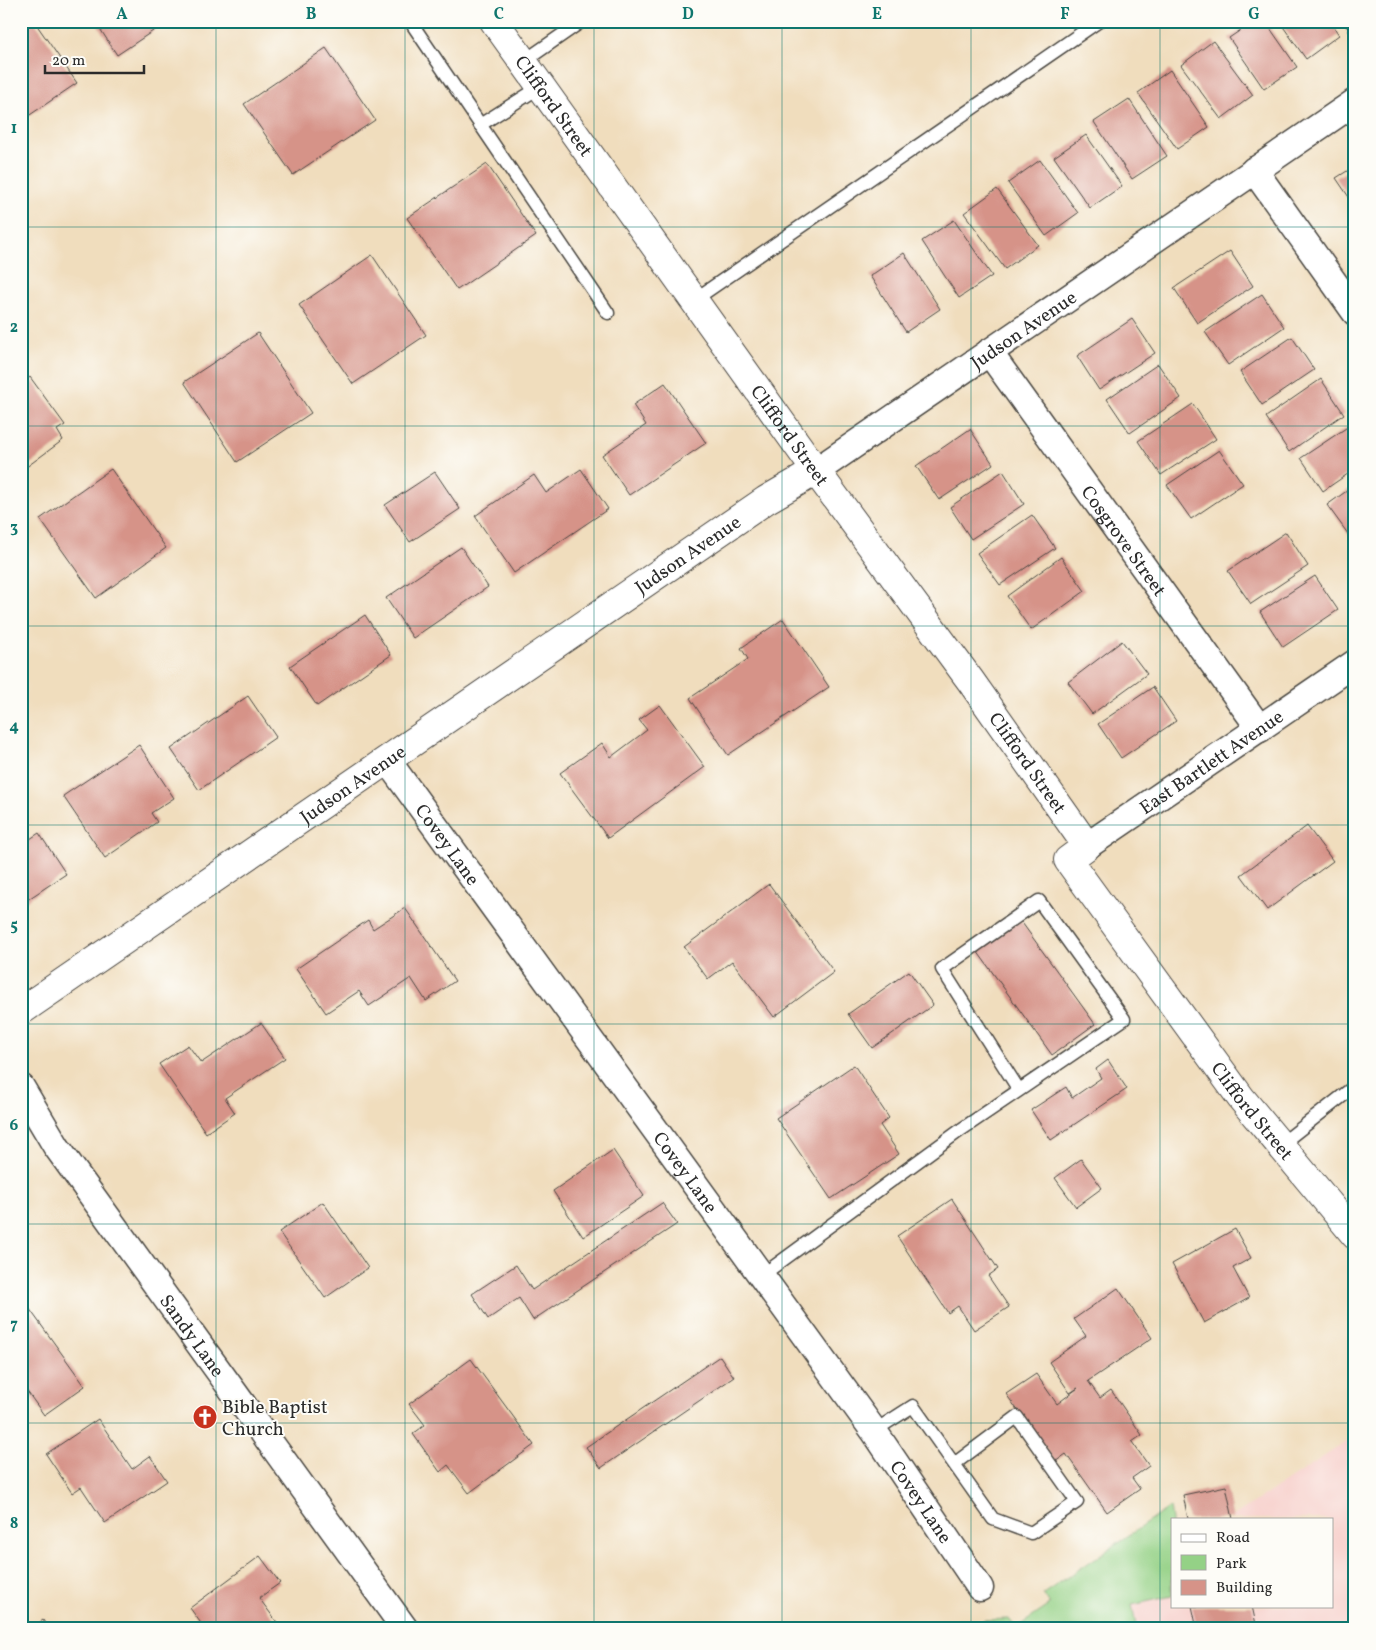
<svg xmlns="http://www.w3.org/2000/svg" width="1376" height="1650" font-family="Vollkorn,serif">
<rect width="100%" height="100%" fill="#fdfcf7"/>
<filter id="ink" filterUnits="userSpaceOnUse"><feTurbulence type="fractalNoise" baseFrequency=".02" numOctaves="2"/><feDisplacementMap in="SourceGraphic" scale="10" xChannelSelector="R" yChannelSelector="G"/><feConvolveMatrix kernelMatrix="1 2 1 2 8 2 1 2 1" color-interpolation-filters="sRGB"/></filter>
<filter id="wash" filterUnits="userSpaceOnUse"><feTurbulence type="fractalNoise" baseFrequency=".0096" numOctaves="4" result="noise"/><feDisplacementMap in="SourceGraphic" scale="20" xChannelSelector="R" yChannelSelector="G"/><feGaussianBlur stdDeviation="1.12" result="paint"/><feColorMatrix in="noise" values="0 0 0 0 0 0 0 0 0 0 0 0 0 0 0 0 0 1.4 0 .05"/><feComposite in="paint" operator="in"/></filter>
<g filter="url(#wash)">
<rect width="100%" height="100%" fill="#f0ddbd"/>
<path fill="#f7d0cc" d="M1355 1436V1629H1063L1172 1556V1606H1332V1519H1229Z"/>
<path fill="#94d186" stroke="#607e58" d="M1170 1507 1172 1520V1596L1132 1605 1137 1629H990L984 1620 1009 1619 1016 1628 1050 1605 1043 1594Z"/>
<g id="blocks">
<g fill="#d69388">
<path d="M21 21H34L77 83 21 121Z"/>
<path d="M95 21H168L117 55Z"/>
<path d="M1254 21H1265L1297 67 1264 89 1229 38Z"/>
<path d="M1279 21H1330L1339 35 1306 59Z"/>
<path d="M1343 21H1355V27L1349 31Z"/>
<path d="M1213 41 1253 95 1221 119 1181 65Z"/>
<path d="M326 48 375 120 293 175 244 104Z"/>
<path d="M1170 70 1209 127 1177 149 1138 93Z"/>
<path d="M1129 99 1167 156 1132 179 1094 122Z"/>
<path d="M1086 135 1122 186 1090 208 1054 157Z"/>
<path d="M1040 160 1078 213 1046 236 1008 183Z"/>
<path d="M487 164 536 236 457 290 407 218Z"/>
<path d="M1355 166V206L1336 178Z"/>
<path d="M997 189 1038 245 1005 269 964 213Z"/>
<path d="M954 220 992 276 959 298 922 241Z"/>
<path d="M1230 251 1253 286 1197 323 1174 288Z"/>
<path d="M904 253 940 309 906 332 870 276Z"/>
<path d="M372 255 426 335 353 384 299 305Z"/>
<path d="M1262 294 1284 327 1228 365 1205 332Z"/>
<path d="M1132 319 1155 353 1099 390 1077 356Z"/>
<path d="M258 333 311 413 237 462 184 382Z"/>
<path d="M1292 337 1314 370 1262 405 1240 372Z"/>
<path d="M1158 364 1181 398 1130 433 1107 399Z"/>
<path d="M30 377 65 425 57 430 63 440 21 471V384Z"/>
<path d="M1321 379 1344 414 1289 452 1266 417Z"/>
<path d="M665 383 706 443 629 495 602 455 646 425 633 405Z"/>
<path d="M1193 404 1216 439 1161 475 1138 441Z"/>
<path d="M1355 422V469L1323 491 1301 458Z"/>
<path d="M970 429 993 464 939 500 916 466Z"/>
<path d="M1219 450 1243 484 1191 519 1167 485Z"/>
<path d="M111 469 166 548 96 598 40 519Z"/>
<path d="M581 469 608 509 514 573 475 516 534 475 546 493Z"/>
<path d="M1003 471 1024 504 971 539 950 507Z"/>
<path d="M435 472 460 509 410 542 385 505Z"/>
<path d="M1355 485V535L1351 538 1327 505Z"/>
<path d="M1032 515 1055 548 1000 585 977 553Z"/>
<path d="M1286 532 1308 566 1251 604 1228 571Z"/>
<path d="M461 547 488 587 413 638 386 598Z"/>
<path d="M1061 557 1085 591 1031 630 1007 596Z"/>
<path d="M1315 576 1338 610 1283 647 1260 612Z"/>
<path d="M365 615 391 655 317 706 290 666Z"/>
<path d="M783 619 829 687 728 755 690 698 748 659 741 648Z"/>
<path d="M1122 641 1147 674 1092 714 1068 682Z"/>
<path d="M1153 687 1176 721 1121 758 1098 724Z"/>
<path d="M248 696 276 737 199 790 171 749Z"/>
<path d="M660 705 705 767 608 838 560 773 602 743 611 757 647 730 639 720Z"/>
<path d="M139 745 174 798 151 813 157 822 105 858 63 796Z"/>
<path d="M1307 826 1333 861 1267 910 1241 875Z"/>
<path d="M39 833 66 874 21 904V845Z"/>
<path d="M769 884 834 972 774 1017 732 961 708 979 684 947Z"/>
<path d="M405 908 455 981 426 1001 411 978 369 1006 359 991 326 1013 296 969 368 920 373 929Z"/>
<path d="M1020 920 1095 1024 1052 1055 977 951Z"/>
<path d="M909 971 933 1005 872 1048 848 1014Z"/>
<path d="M261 1023 285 1058 225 1098 235 1113 206 1133 159 1064 188 1045 201 1063Z"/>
<path d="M1108 1060 1127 1089 1051 1140 1031 1110 1066 1087 1072 1098 1101 1078 1096 1069Z"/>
<path d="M854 1065 889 1118 880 1125 899 1154 831 1199 776 1118Z"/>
<path d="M613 1150 644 1196 583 1237 553 1191Z"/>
<path d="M1081 1159 1102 1188 1076 1207 1055 1178Z"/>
<path d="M952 1199 998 1269 988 1276 1009 1307 974 1330 958 1306 948 1313 897 1236Z"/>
<path d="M323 1202 368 1268 325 1298 279 1232Z"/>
<path d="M662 1203 677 1224 533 1320 519 1298 488 1319 472 1294 516 1265 532 1290Z"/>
<path d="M1235 1229 1251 1258 1233 1268 1249 1298 1204 1323 1172 1264Z"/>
<path d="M1118 1288 1152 1338 1088 1381 1100 1398 1111 1390 1142 1435 1132 1442 1149 1466 1132 1478 1140 1489 1107 1512 1066 1454 1055 1462 1006 1394 1036 1374 1057 1404 1078 1388 1070 1393 1049 1362 1086 1336 1074 1319Z"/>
<path d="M21 1297 85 1386 44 1415 21 1383Z"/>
<path d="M720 1356 734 1377 601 1468 586 1447Z"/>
<path d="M471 1359 534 1445 469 1493 448 1465 440 1472 413 1434 425 1425 409 1404Z"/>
<path d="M98 1419 132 1469 150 1456 167 1481 105 1523 81 1487 72 1493 46 1454Z"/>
<path d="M1226 1486 1233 1519H1188L1183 1495Z"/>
<path d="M260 1556 280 1583 259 1598 282 1629H205L190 1608Z"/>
<path d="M1192 1606H1252L1257 1629H1197Z"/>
<path d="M43 1620 49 1629H30Z"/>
<path d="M984 1620 990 1629H971Z"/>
</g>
</g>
</g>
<g filter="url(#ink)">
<use href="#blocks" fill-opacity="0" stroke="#494641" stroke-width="1"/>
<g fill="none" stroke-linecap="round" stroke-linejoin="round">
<defs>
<g id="service">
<path d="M410 21 608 313"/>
<path d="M523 62 582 21"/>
<path d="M480 125 540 87"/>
<path d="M694 300 1099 21"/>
<path d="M1280 1145 1355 1086"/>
<path d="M761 1276 962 1129 1124 1019 1039 901 942 969 1019 1090"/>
<path d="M874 1431 913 1406 993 1519 1031 1533 1077 1502 1017 1417 954 1464"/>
</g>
<g id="minor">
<path d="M1254 170 1355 312"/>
<path id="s1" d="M989 352 1260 729"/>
<path id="s2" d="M816 471 1355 102"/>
<path id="s3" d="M387 760 874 1431 980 1588"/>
<path id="s4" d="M1087 846 1355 663"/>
<path id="s5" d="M21 1087 56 1146 405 1629"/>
</g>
<g id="tertiary">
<path id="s6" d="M494 21 816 471 970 680 1087 846 1068 860 1241 1098 1355 1235"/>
<path id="s7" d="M21 1011 766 500 816 471"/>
</g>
</defs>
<use href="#service" stroke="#494641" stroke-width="15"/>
<use href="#minor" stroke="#494641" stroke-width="29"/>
<use href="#tertiary" stroke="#494641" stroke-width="30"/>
<use href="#service" stroke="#fff" stroke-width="12"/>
<use href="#minor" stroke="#fff" stroke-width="26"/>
<use href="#tertiary" stroke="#fff" stroke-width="28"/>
</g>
</g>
<path fill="none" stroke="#0f766e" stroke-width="1" stroke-opacity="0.55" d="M216 21V1629M405 21V1629M594 21V1629M782 21V1629M971 21V1629M1160 21V1629M21 227H1355M21 426H1355M21 626H1355M21 825H1355M21 1024H1355M21 1224H1355M21 1423H1355"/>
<defs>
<symbol id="church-disc" viewBox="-11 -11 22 22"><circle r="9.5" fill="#c8321e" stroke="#fdfcf7"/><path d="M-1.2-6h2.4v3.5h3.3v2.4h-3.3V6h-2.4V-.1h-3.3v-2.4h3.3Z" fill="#fff"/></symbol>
</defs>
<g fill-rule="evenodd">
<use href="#church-disc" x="191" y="1403" width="28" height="28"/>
</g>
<g text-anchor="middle" stroke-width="4" stroke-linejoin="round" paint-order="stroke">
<g font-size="19" fill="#2b2b2b" stroke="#fdfcf7">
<text dy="7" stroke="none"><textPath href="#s6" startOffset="104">Clifford Street</textPath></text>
<text dy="7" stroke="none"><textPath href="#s2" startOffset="251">Judson Avenue</textPath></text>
<text dy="7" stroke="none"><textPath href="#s6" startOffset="509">Clifford Street</textPath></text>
<text dy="7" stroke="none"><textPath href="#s1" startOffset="232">Cosgrove Street</textPath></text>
<text dy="7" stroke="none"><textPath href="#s7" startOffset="808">Judson Avenue</textPath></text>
<text dy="7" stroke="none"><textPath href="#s6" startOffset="914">Clifford Street</textPath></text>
<text dy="7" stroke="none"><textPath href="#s4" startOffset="150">East Bartlett Avenue</textPath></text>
<text dy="7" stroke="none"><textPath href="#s7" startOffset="402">Judson Avenue</textPath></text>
<text dy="7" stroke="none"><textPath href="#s3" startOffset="104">Covey Lane</textPath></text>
<text dy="7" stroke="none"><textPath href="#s6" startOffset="1351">Clifford Street</textPath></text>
<text dy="7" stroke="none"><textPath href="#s3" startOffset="509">Covey Lane</textPath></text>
<text dy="7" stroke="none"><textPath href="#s5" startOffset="302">Sandy Lane</textPath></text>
<text dy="7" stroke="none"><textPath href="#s3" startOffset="914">Covey Lane</textPath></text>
</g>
<g font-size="19" fill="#2b2b2b" stroke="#fdfcf7" text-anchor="start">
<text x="222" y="1413">Bible Baptist<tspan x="222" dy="22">Church</tspan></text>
</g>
</g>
<rect width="1376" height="1650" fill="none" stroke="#fdfcf7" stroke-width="55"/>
<rect x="1171" y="1518" width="162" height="90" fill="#fdfcf7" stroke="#a9a8a5"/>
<rect x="1181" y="1534" width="25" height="8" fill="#ffffff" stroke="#a9a8a5"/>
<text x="1216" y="1542" font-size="15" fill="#2b2b2b">Road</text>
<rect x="1181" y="1555" width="25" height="15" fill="#94d186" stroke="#a9a8a5"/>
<text x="1216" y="1568" font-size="15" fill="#2b2b2b">Park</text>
<rect x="1181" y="1580" width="25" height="15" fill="#d69388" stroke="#a9a8a5"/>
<text x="1216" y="1592" font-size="15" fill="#2b2b2b">Building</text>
<path d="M45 65v8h99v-8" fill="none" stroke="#2b2b2b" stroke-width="2.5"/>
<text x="52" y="65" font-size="15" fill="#2b2b2b" stroke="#fdfcf7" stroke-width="4" paint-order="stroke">20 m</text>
<rect x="28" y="28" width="1320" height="1594" fill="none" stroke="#0f766e" stroke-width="2"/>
<g font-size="16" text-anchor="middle" font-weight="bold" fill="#0f766e">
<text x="122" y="19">A</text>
<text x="311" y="19">B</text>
<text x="499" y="19">C</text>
<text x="688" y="19">D</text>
<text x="877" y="19">E</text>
<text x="1065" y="19">F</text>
<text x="1254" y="19">G</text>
<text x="14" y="133">1</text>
<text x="14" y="332">2</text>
<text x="14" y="532">3</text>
<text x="14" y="731">4</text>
<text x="14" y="930">5</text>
<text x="14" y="1130">6</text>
<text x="14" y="1329">7</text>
<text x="14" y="1528">8</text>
</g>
</svg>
